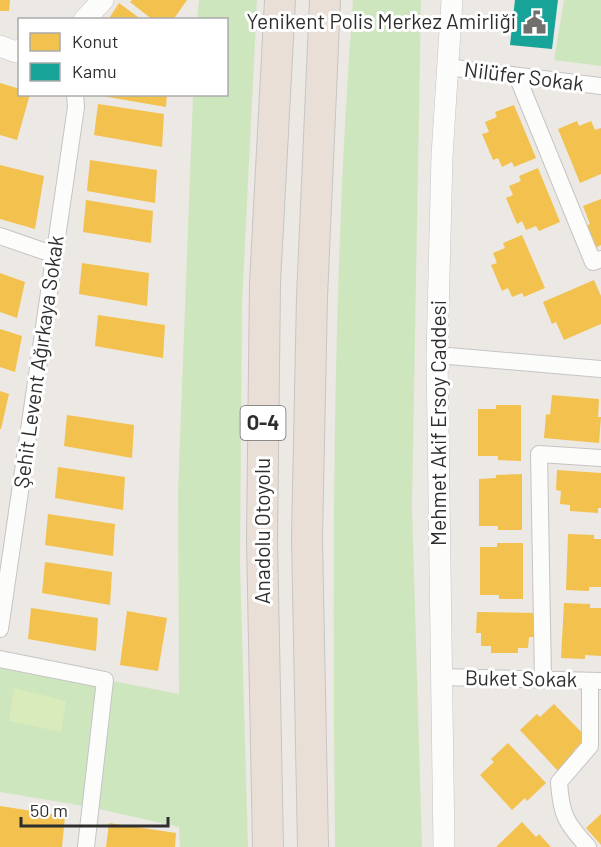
<svg xmlns="http://www.w3.org/2000/svg" width="601" height="847" font-family="Barlow,sans-serif">
<rect width="100%" height="100%" fill="#ece8e4"/>
<g fill="#cee6be">
<path d="M199 0H257L242 304 240 564 248 847H180L179 827 90 807 0 792V659L179 694 178 493 193 95 226 94V20L197 19Z"/>
<path d="M353 0H421L412 507 422 847H335C332 564 332 282 353 0Z"/>
<path d="M564 0H601V66L554 60Z"/>
</g>
<path fill="#d9eabb" d="M14 688 66 701 61 732 9 721Z"/>
<g fill="#f2c14e">
<path d="M0 0H10L9 11H0Z"/>
<path d="M132 0H187L173 20H153L130 2Z"/>
<path d="M119 3 142 20H108Z"/>
<path d="M0 83 20 89V94H30L17 140 0 135Z"/>
<path d="M102 94H167L166 107 102 96Z"/>
<path d="M98 104 164 114 162 147 94 135Z"/>
<path d="M514 105 536 158 514 167 512 162 502 167 498 158 493 160 482 134 489 132 485 122 497 117 495 112Z"/>
<path d="M577 121 579 126 591 121 595 130 601 128V174L580 183 558 129Z"/>
<path d="M90 160 157 170 155 203 87 191Z"/>
<path d="M0 165 44 176 35 229 0 219Z"/>
<path d="M538 168 560 222 539 231 536 226 526 230 522 221 517 224 506 198 513 195 509 186 521 181 519 176Z"/>
<path d="M601 199V245L595 248 586 226 590 224 583 206Z"/>
<path d="M86 200 153 211 151 243 83 232Z"/>
<path d="M522 235 545 288 524 297 522 293 512 297 508 288 502 291 491 265 497 263 493 253 505 248 503 243Z"/>
<path d="M82 263 149 273 147 306 79 294Z"/>
<path d="M0 273 25 282 17 318 0 312Z"/>
<path d="M594 280 601 296V324L564 340 556 322 552 324 543 302Z"/>
<path d="M98 315 165 325 163 358 95 346Z"/>
<path d="M0 329 22 336 15 372 0 367Z"/>
<path d="M0 391 9 394 1 429H0Z"/>
<path d="M552 395 599 399 598 417H601L599 443 544 438 546 414 550 415Z"/>
<path d="M496 405H521V461L498 460V456H478V409H496Z"/>
<path d="M67 415 134 425 132 458 64 446Z"/>
<path d="M58 467 125 477 123 510 55 498Z"/>
<path d="M557 470 601 473V508H598V513L570 511V505L560 504 561 491 556 490Z"/>
<path d="M522 474V530H498V526H479V479L496 478V475Z"/>
<path d="M48 514 115 524 113 556 45 545Z"/>
<path d="M568 534 594 535V539H601V587H589V591L566 590Z"/>
<path d="M497 543H523V599H499V595H480V547H497Z"/>
<path d="M45 562 112 572 110 605 42 593Z"/>
<path d="M564 603 590 604V608H601V656L585 655V659L561 658Z"/>
<path d="M31 608 98 618 96 651 28 639Z"/>
<path d="M127 611 167 618 158 671 120 665Z"/>
<path d="M477 612 534 613V637H529L528 648H518V653H491V646H481V633H476Z"/>
<path d="M554 704 587 738 574 750 577 753 558 771 520 730 537 714 540 717Z"/>
<path d="M508 743 546 783 527 801 525 798 512 810 480 775 494 762 491 759Z"/>
<path d="M0 806 65 816 62 847H0Z"/>
<path d="M601 814V845L586 828Z"/>
<path d="M522 822 536 837 539 834 551 847H496Z"/>
<path d="M109 823 176 833 175 847H106Z"/>
</g>
<path fill="#17a398" d="M515 0H558L552 49 510 45Z"/>
<g fill="none" stroke-linecap="round" stroke-linejoin="round">
<defs>
<g id="minor">
<path d="M447 67 601 86"/>
<path d="M517 76 593 262 601 259"/>
<path d="M0 236 55 255"/>
<path d="M437 355 601 369"/>
<path d="M0 629 76 107 75 94"/>
<path d="M0 659 105 680 86 847"/>
<path d="M441 677 601 681"/>
<path d="M543 679 539 454 601 458"/>
<path d="M588 847C566 823 561 815 559 782L590 746V681"/>
</g>
<g id="tertiary">
<path d="M84 20 103 0"/>
<path d="M0 46 16 52 20 50"/>
<path d="M444 847 437 355 442 156 452 0"/>
</g>
<g id="motorway">
<path d="M268 847 262 539 265 283 280 0"/>
<path d="M313 847 307 538 312 297 325 0"/>
</g>
</defs>
<use href="#minor" stroke="#c5c4c5" stroke-width="18"/>
<use href="#tertiary" stroke="#c5c4c5" stroke-width="22"/>
<use href="#motorway" stroke="#c6c5c4" stroke-width="32"/>
<use href="#minor" stroke="#fcfcfb" stroke-width="16"/>
<use href="#tertiary" stroke="#fcfcfb" stroke-width="21"/>
<use href="#motorway" stroke="#eadfd6" stroke-width="30"/>
</g>
<defs>
<symbol id="civic-bare" viewBox="-9 -9 18 18"><path d="M-.6-6.5H3V-4.5H.6V-3L4-1V1h2V6H-6V1h2V-1L-.6-3ZM-1.2 2.5V6h2.4V2.5Z" fill="#706f6e" stroke="#fff" stroke-width="2.5" paint-order="stroke"/></symbol>
</defs>
<g fill-rule="evenodd">
<use href="#civic-bare" x="518" y="6" width="33" height="33"/>
</g>
<g text-anchor="middle" stroke-width="6" stroke-linejoin="round" paint-order="stroke">
<rect fill="#fff" stroke="#6d6d6d" stroke-width="1.5" x="240.5" y="406" width="45" height="34" rx="4.5"/>
<g font-size="20" font-weight="bold" fill="#2e2e2e">
<text x="263" y="430">O-4</text>
</g>
<g font-size="21" fill="#2e2e2e" stroke="#fff" text-anchor="end">
<text x="516" y="29">Yenikent Polis Merkez Amirliği</text>
</g>
<g font-size="21" fill="#2e2e2e" stroke="#fff">
<text transform="translate(524 77) rotate(7)" y="7">Nilüfer Sokak</text>
<text transform="translate(39 362) rotate(-82)" y="7">Şehit Levent Ağırkaya Sokak</text>
<text transform="translate(439 423) rotate(-90)" y="7">Mehmet Akif Ersoy Caddesi</text>
<text transform="translate(263 531) rotate(-90)" y="7">Anadolu Otoyolu</text>
<text transform="translate(521 679) rotate(1)" y="7">Buket Sokak</text>
</g>
</g>
<rect x="18" y="18" width="210" height="78" fill="#ffffff" stroke="#ababab" stroke-width="1.5"/>
<rect x="30" y="33" width="30" height="18" fill="#f2c14e" stroke="#ababab" stroke-width="1.5"/>
<text x="72" y="48" font-size="18" fill="#2e2e2e">Konut</text>
<rect x="30" y="63" width="30" height="18" fill="#17a398" stroke="#ababab" stroke-width="1.5"/>
<text x="72" y="78" font-size="18" fill="#2e2e2e">Kamu</text>
<path d="M21 817v9h147v-9" fill="none" stroke="#2e2e2e" stroke-width="3"/>
<text x="30" y="817" font-size="18" fill="#2e2e2e" stroke="#ffffff" stroke-width="4.5" paint-order="stroke">50 m</text>
</svg>
